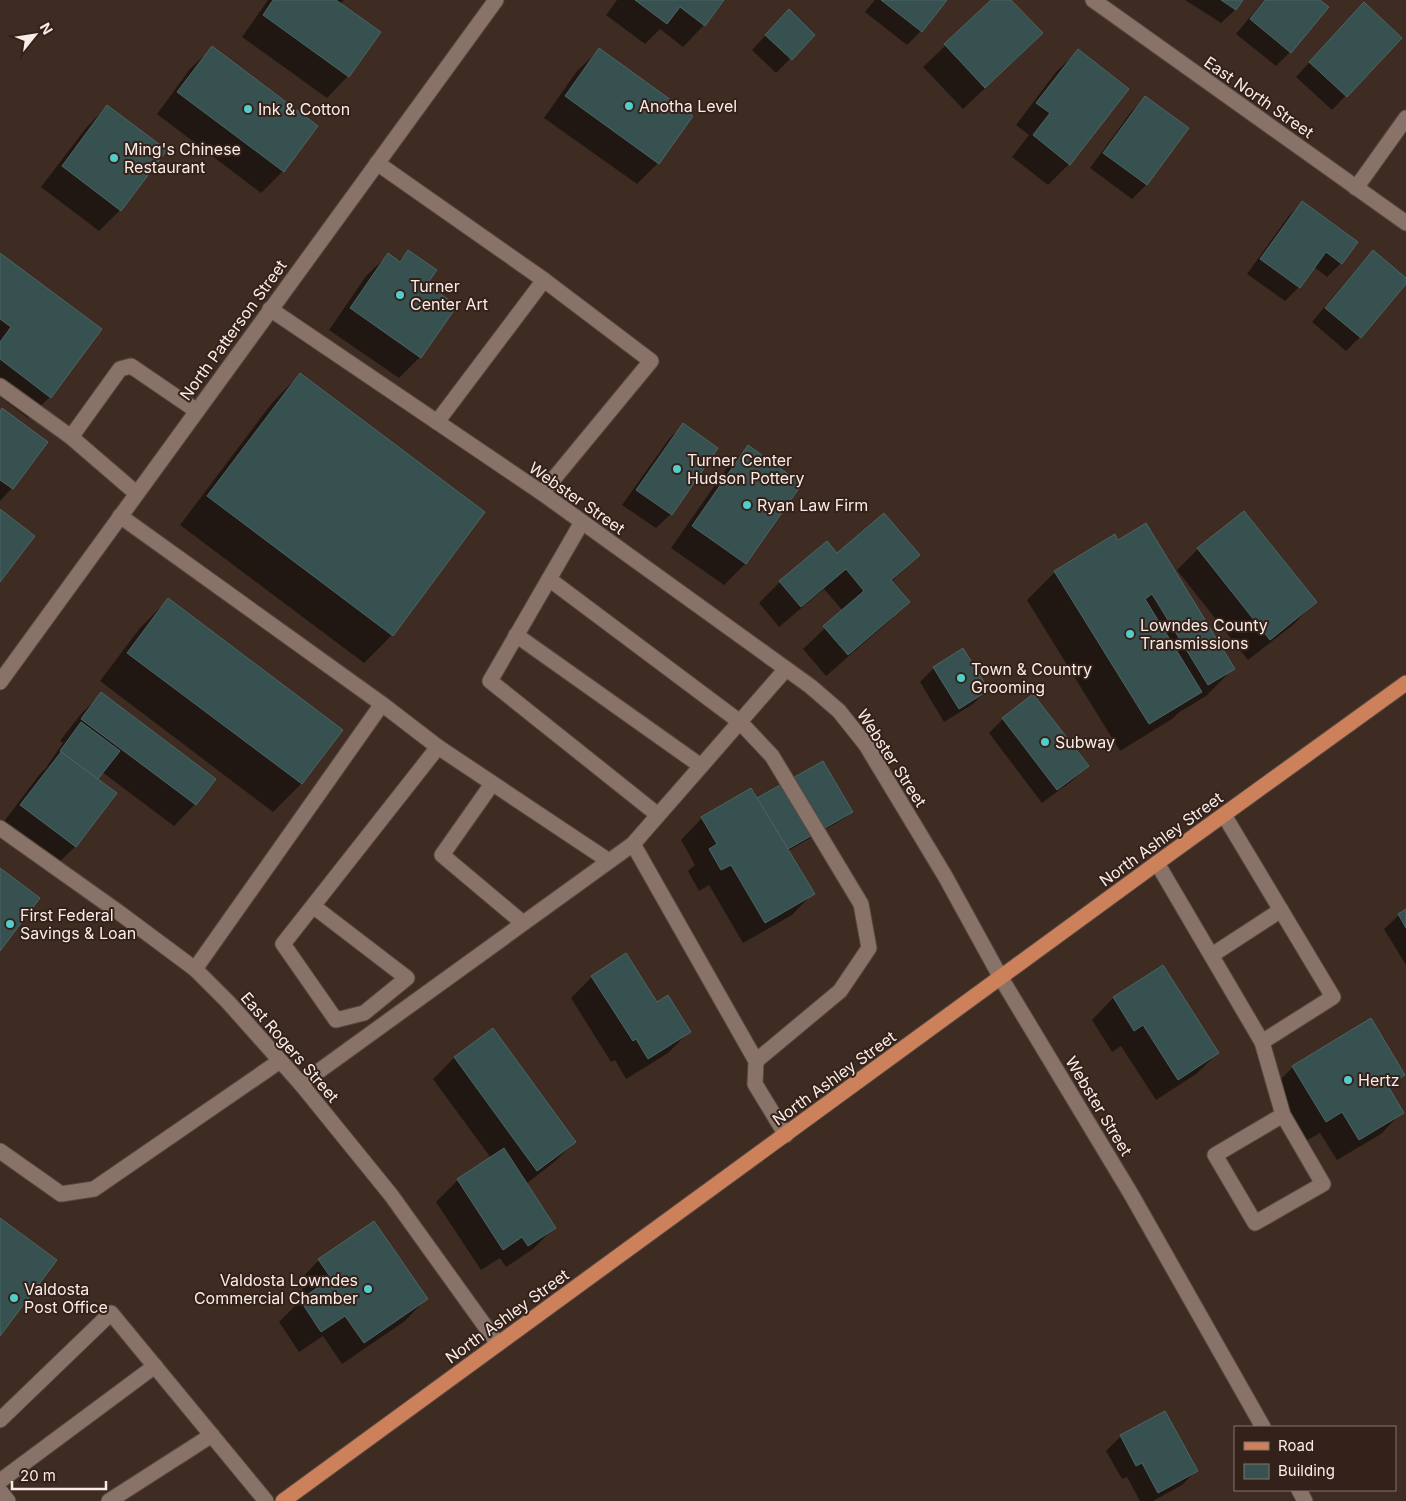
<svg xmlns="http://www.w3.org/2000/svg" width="1406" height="1501" font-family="Inter,sans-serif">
<rect width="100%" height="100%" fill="#3e2c23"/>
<g fill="#0007">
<path d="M268 0H344L340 4 380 32 348 76 327 98 242 37Z"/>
<path d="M617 0H723L704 25 683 47 660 29 645 44 606 15Z"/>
<path d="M875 0H946L921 31 907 45 865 12Z"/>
<path d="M993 0H1009L1020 55 963 109 923 67Z"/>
<path d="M1185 0H1241L1236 9 1221 23Z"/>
<path d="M1264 0H1318L1290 52 1276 66 1236 34Z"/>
<path d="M1350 18 1401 38 1332 110 1296 77Z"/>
<path d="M775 25 814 35 776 73 752 50Z"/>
<path d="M212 48 316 127 283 171 261 193 157 114 190 69Z"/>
<path d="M599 50 658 163 637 184 544 118 577 71Z"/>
<path d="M1078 51 1069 164 1048 185 1012 157 1029 135 1016 125 1056 72Z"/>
<path d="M1145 98 1187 128 1146 185 1132 199 1090 168 1131 112Z"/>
<path d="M107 106 120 210 99 231 41 187 86 128Z"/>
<path d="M1302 202 1341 263 1327 277 1314 267 1299 287 1285 301 1247 274 1288 217Z"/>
<path d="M409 251 425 285 420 357 399 378 329 330 366 276 388 255 398 262Z"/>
<path d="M1373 252 1406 280V282L1360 337 1346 351 1312 322 1359 266Z"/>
<path d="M0 254 50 397 28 418 0 397Z"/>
<path d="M300 374 484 512 392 635 364 663 180 525 272 403Z"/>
<path d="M0 412 12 488 0 501Z"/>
<path d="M683 425 717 448 671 514 656 528 622 505 669 439Z"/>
<path d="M748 447 801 484 745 564 724 585 671 548 727 468Z"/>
<path d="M827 542 837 555H918L891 582 908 602 887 623 826 676 803 649 843 611 824 589 779 627 759 603 780 582Z"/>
<path d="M1118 542 1234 668 1206 696 1178 713 1172 719 1120 751 1027 600 1055 572Z"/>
<path d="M1198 549 1315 602 1294 624 1248 660 1177 570Z"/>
<path d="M168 600 341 730 301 784 273 812 100 681 140 628Z"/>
<path d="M934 668 987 690 973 704 944 722 920 682Z"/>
<path d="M101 694 195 804 174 826 102 772 96 780 76 846 54 867 0 827 39 775 48 766H47L63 743 60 741 80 715Z"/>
<path d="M1033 696 1087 766 1073 780 1042 803 989 733 1003 719Z"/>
<path d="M757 799 852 812 845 818 788 851 813 893 792 915 743 943 709 885 699 891 688 871 695 865 681 840 702 818Z"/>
<path d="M1406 911V965L1384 929 1399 915Z"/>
<path d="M1163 967 1218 1053 1196 1074 1156 1100 1121 1046 1112 1052 1092 1020 1113 998Z"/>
<path d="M592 977 657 1004 689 1032 668 1053 626 1079 615 1060 611 1062 571 998Z"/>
<path d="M1371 1020 1404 1075 1389 1090 1402 1112 1381 1134 1337 1160 1320 1133 1304 1142 1271 1089 1293 1067Z"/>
<path d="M493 1030 575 1142 553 1163 526 1184 554 1228 533 1249 506 1267 500 1258 481 1270 436 1202 458 1180 491 1158 433 1079 454 1058Z"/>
<path d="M319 1260 426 1299 405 1321 342 1364 323 1336 299 1352 279 1322 300 1301 307 1296 298 1282Z"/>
<path d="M1121 1436 1196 1471 1182 1485 1153 1501H1140L1127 1477 1122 1479 1106 1451Z"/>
</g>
<g fill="#375050" stroke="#4b6564">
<path d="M273 0H336L381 32 349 77 263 15Z"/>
<path d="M635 0H724L705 26 680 7 667 24Z"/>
<path d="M881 0H947L922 32Z"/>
<path d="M991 0H1011L1043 33 985 88 944 44Z"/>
<path d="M1221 0H1243L1236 10Z"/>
<path d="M1265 0H1320L1329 7 1291 53 1250 19Z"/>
<path d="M1364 2 1402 38 1347 97 1309 62Z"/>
<path d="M789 9 815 35 792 60 765 35Z"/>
<path d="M212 46 318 126 284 172 177 92Z"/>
<path d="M599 48 693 116 659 164 565 96Z"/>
<path d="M1078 49 1129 89 1070 165 1033 135 1050 113 1036 103Z"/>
<path d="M1145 96 1189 128 1147 185 1103 153Z"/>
<path d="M107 105 167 150 121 211 62 166Z"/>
<path d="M1302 201 1358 242 1342 264 1326 252 1300 288 1260 259Z"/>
<path d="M408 250 437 270 427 284 457 306 421 358 350 308 388 253 400 262Z"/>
<path d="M1373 250 1406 278V284L1361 338 1325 308Z"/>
<path d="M0 253 102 329 51 398 0 359V342L11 327 0 319Z"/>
<path d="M300 373 485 512 393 636 207 496Z"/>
<path d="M2 408 48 442 13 489 0 480V411Z"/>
<path d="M683 423 718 448 672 515 636 490Z"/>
<path d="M748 445 802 484 746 564 692 526Z"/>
<path d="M0 509 35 536 0 582Z"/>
<path d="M1244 511 1317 602 1270 640 1197 548Z"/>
<path d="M884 513 920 555 891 580 910 602 848 655 823 626 864 591 846 569 801 607 779 581 827 541 837 553Z"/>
<path d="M1146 523 1235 669 1208 685 1152 594 1145 599 1202 692 1149 724 1054 571 1115 534 1118 540Z"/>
<path d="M168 598 343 730 302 784 127 653Z"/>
<path d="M963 648 989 690 959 709 933 667Z"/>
<path d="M101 692 216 779 196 805 81 719Z"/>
<path d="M1033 694 1089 766 1057 790 1002 718Z"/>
<path d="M81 722 120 751 98 779 60 751Z"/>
<path d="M61 752 117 793 76 847 20 805Z"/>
<path d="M823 761 853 812 788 849 757 798Z"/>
<path d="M751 788 815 894 765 923 731 865 721 870 709 849 717 844 701 817Z"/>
<path d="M0 868 40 898 0 951Z"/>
<path d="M1406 909V928L1398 914Z"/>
<path d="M626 953 657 1002 668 995 691 1032 648 1059 636 1039 633 1041 591 976Z"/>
<path d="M1163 965 1219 1053 1178 1080 1143 1025 1134 1031 1113 997Z"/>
<path d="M1371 1018 1405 1075 1388 1086 1404 1113 1359 1140 1342 1112 1326 1122 1292 1066Z"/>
<path d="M493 1028 576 1142 537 1171 454 1057Z"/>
<path d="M504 1148 556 1228 528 1246 522 1237 503 1250 457 1179Z"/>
<path d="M0 1218 57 1260 0 1336Z"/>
<path d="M374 1221 428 1299 364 1343 345 1316 321 1332 300 1300 331 1278 318 1259Z"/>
<path d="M1165 1411 1198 1471 1158 1493 1142 1463 1136 1466 1120 1435Z"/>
</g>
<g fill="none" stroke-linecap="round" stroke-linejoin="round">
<defs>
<g id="lane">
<path d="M377 163 544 280"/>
<path d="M0 386 71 437 136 493"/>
<path d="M437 422 544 280 651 361 542 493"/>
<path d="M71 437 120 369 131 366 197 411"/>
<path d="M120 516 382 704 195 969"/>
<path d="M582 522 490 681 658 815"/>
<path d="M549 579 740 722 772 756 861 904 869 948 840 991 756 1061"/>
<path d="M516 635 701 766"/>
<path d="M438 747 609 861"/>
<path d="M492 784 442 855 523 923"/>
<path d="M633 844 756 1061 755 1084 786 1135"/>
<path d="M1157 863 1262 1042 1333 997 1224 815"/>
<path d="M313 906 407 978 364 1013 336 1020 283 944 438 747 382 704"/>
<path d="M1212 955 1281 910"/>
<path d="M1262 1042 1283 1115 1323 1184 1255 1223 1215 1155 1283 1115"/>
<path d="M301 1084 633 844 786 669"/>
<path d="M0 1151 61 1194 94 1189 280 1061"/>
<path d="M0 1420 111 1313 266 1501"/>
<path d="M0 1481 155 1366"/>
<path d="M0 1491 8 1501"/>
<path d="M109 1501 212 1435"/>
</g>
<g id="street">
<path d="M1093 0 1406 223"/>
<path d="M1356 188 1406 118"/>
<path d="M270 309 542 493 810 686 839 711 866 745 945 876 1001 978 1131 1194 1263 1427"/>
<path d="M0 828 117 911 195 969 228 1002 301 1084 391 1195 498 1344"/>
<path d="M1299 1490 1305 1501"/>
</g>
<path id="secondary" d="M0 682 496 0"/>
<path id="primary" d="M283 1501 1157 863 1406 683"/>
</defs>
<use href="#lane" stroke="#574841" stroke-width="17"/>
<use href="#street" stroke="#574841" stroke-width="17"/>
<use href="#secondary" stroke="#574841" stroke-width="17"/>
<use href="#primary" stroke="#574841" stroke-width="17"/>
<use href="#lane" stroke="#897369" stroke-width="15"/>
<use href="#street" stroke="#897369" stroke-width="15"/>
<use href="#secondary" stroke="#897369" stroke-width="15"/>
<use href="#primary" stroke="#cd815b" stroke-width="15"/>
</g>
<g fill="#53cdcb" stroke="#34221a" stroke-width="2">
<circle cx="629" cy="106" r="5"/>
<circle cx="248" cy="109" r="5"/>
<circle cx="114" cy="158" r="5"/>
<circle cx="400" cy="295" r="5"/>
<circle cx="677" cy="469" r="5"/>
<circle cx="747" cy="505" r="5"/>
<circle cx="1130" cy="634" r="5"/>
<circle cx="961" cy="678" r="5"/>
<circle cx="1045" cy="742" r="5"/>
<circle cx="10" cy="924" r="5"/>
<circle cx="1348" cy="1080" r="5"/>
<circle cx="368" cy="1289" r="5"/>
<circle cx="14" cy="1298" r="5"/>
</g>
<g text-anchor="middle" stroke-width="4" stroke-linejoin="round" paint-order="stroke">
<g font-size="16" fill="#f9ece7" stroke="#34221a">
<text transform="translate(1259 97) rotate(35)" y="6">East North Street</text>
<text transform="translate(233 330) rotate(-54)" y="6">North Patterson Street</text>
<text transform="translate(577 498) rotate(35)" y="6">Webster Street</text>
<text transform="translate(892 758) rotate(57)" y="6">Webster Street</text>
<text transform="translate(1161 839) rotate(-36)" y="6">North Ashley Street</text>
<text transform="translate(290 1047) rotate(49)" y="6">East Rogers Street</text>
<text transform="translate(834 1078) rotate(-36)" y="6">North Ashley Street</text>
<text transform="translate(1099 1106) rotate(59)" y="6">Webster Street</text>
<text transform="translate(507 1316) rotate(-36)" y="6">North Ashley Street</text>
</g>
<g font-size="16" fill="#f9ece7" stroke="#34221a" text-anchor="start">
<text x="639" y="112">Anotha Level</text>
<text x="258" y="115">Ink &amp; Cotton</text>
<text x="124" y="155">Ming's Chinese<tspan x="124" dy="18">Restaurant</tspan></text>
<text x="410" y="292">Turner<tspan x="410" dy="18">Center Art</tspan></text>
<text x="687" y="466">Turner Center<tspan x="687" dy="18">Hudson Pottery</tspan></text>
<text x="757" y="511">Ryan Law Firm</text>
<text x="1140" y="631">Lowndes County<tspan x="1140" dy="18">Transmissions</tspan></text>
<text x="971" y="675">Town &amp; Country<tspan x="971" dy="18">Grooming</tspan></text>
<text x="1055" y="748">Subway</text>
<text x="20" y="921">First Federal<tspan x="20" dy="18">Savings &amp; Loan</tspan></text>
<text x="1358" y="1086">Hertz</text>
<text x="358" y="1286" text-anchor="end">Valdosta Lowndes<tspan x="358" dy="18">Commercial Chamber</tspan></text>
<text x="24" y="1295">Valdosta<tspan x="24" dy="18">Post Office</tspan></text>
</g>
</g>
<rect x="1234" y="1426" width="162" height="65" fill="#34221a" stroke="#83736c"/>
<rect x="1244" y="1442" width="25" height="8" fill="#cd815b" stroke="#83736c"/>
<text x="1278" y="1451" font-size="15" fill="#f9ece7">Road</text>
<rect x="1244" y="1464" width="25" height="15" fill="#375050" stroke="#83736c"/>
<text x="1278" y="1476" font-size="15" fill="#f9ece7">Building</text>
<g transform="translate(35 35) rotate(60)" stroke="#34221a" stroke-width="4" paint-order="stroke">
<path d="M0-4L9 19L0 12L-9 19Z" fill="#f9ece7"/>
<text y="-8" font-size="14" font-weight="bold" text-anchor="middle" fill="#f9ece7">N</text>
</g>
<path d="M12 1481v8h94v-8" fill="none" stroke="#f9ece7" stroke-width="2.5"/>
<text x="20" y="1481" font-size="15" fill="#f9ece7" stroke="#34221a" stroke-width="4" paint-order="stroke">20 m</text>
</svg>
